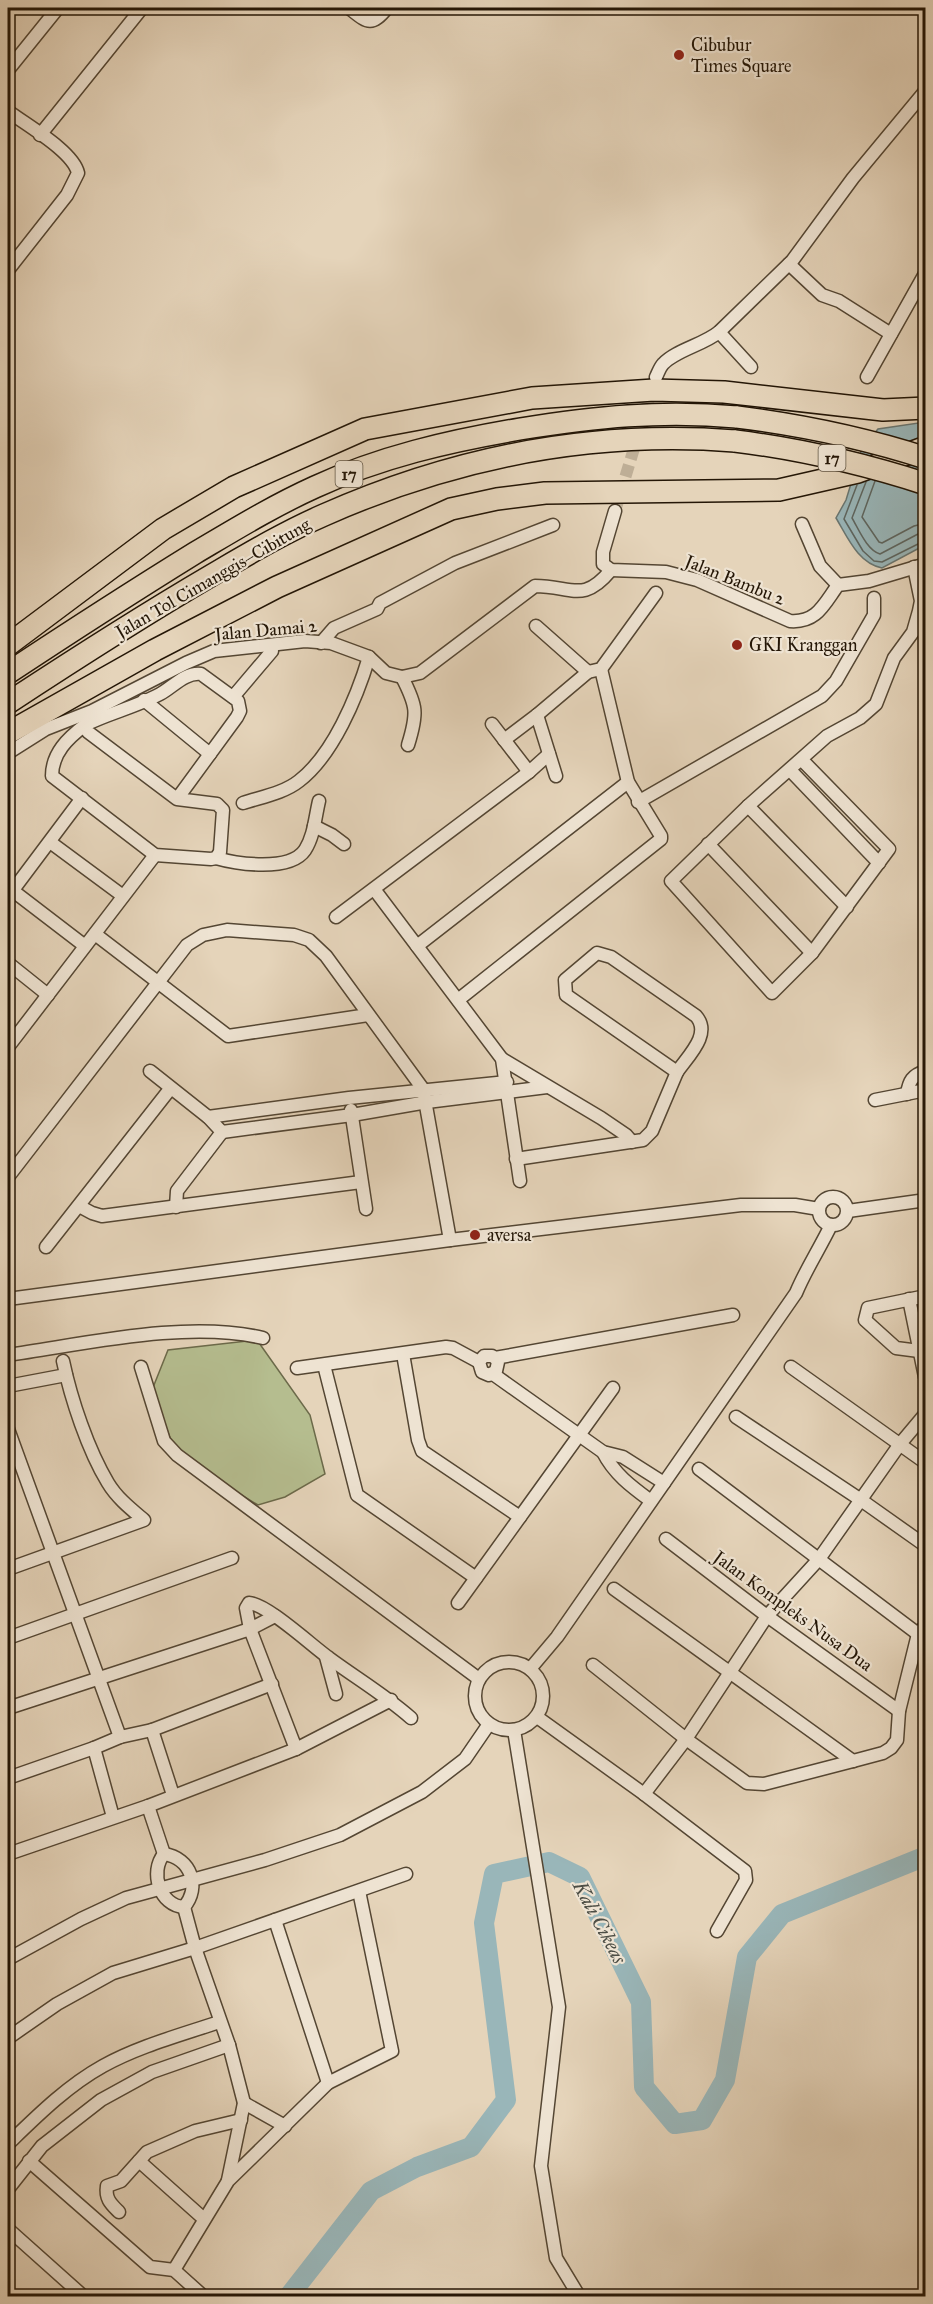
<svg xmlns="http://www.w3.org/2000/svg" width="933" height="2304" font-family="'IM FELL Great Primer',serif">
<rect width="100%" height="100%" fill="#e5d4ba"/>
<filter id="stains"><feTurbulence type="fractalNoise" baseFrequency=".00333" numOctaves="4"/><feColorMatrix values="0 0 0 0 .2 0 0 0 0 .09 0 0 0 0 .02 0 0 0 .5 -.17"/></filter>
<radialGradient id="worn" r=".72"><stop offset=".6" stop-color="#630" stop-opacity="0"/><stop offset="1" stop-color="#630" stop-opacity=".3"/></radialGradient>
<path fill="#b5bd8f" stroke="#6c6a4a" stroke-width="1.5" d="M257 1340 310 1415 325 1474 285 1497 258 1505 177 1456 152 1390 168 1350Z"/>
<path fill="#99b6b9" stroke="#6a7671" stroke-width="1.5" d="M925 422V545L882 568C858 563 848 538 836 518L846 500 862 448 878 429Z"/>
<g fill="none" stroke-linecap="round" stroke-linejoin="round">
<g stroke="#5e6660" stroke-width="1.5">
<path d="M875 481 862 517 879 542 882 543 914 526 926 523"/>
<path d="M866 482 852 518C859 530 867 550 880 554L918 534 926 532"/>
<path d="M857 485 844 519 863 551 874 561 882 562 926 540"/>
</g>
<path stroke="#99b6b9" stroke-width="20" d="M289 2296 371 2191 417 2167 471 2147 506 2100 484 1923 494 1874 549 1862 580 1877 641 2002 644 2087 675 2124 702 2120 725 2080 747 1957 782 1914 926 1856"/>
<path stroke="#beae96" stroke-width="12" stroke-dasharray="12 6" stroke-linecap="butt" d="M615 511 653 386"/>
<defs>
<g id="street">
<path d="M349 8C367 22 371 28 387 8"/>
<path d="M8 70 58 8"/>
<path d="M8 111C26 125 73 151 78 173L67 195 8 270"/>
<path d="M40 135 142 8"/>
<path d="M789 264 822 295 839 301 891 334"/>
<path d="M719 332 751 367"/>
<path d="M656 377C658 373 660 367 663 364 676 350 703 345 719 332L792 261 853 178 926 90"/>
<path d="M867 377 926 272"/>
<path d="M615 511 603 552V564L611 570 666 572 697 580 790 621C817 623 824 604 838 585L869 581 926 564"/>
<path d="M802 524 820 566 838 585"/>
<path d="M536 626 588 672"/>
<path d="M321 643 334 628 377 609 380 603 455 563 553 525"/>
<path d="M402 677C417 706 418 713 408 745"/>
<path d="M233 697 272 651"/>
<path d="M144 700 210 754"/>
<path d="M537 715 556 776"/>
<path d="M492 724 529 772"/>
<path d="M85 725C68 738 52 753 52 776L155 855 211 859 216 858 220 852 223 810 217 804 177 799 88 732 85 725C109 713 136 707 160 694 173 687 185 672 201 674L238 701 240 711 237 717 177 799"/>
<path d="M504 740 537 715 588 672 601 669 656 593"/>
<path d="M8 753 46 729 92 711 186 663 214 651 305 641 331 643 369 657 386 673 402 677 420 673 535 586C572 586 583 604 611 570"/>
<path d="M802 760 889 849 812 953 772 993 671 881 748 806 827 736 860 718 876 704 894 658 913 632 919 611 921 601 914 567"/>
<path d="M790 770 879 863"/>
<path d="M638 802 822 696 836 681 874 615V598"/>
<path d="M243 803C261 797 284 793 299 781 333 755 357 697 369 657"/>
<path d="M748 806 847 907"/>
<path d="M314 826 332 835 344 844"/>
<path d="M50 842 123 896"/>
<path d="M708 844 812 953"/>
<path d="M216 858C237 864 290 872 305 850 314 836 315 818 319 801"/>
<path d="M8 887 85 946"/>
<path d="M374 889 502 1059 520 1181"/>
<path d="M13 890 82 798"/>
<path d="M336 917 529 772 549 754"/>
<path d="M95 934 228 1036 368 1015"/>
<path d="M417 946 628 782"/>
<path d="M597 953 611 957 696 1016C712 1034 688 1056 677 1072L566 995 565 980Z"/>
<path d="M8 963 48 995"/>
<path d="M458 1000 661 839V836L628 782 601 669"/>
<path d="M8 1047 155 855"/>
<path d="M502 1059 601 1118 626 1135 632 1142"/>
<path d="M150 1071 208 1117 222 1132 177 1191 176 1207"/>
<path d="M907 1094C909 1081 912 1075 926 1071"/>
<path d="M875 1100 926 1090"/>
<path d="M351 1110 366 1209"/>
<path d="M208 1117 349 1098 507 1082"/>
<path d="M222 1132 352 1115 427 1102 547 1087"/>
<path d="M516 1159 643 1140 652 1131 677 1072"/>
<path d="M8 1177 187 945 203 935 227 930 294 935 309 940 326 956 423 1089 450 1240"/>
<circle cx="833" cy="1211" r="14"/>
<path d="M79 1206 92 1213 102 1216 361 1182"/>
<path d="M848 1211 926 1200"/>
<path d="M46 1247 170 1089"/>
<path d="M8 1299 450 1240 741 1205H795L819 1209"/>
<path d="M909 1299 925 1377"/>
<path d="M919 1351 896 1348 865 1320 868 1308 926 1296"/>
<path d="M403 1354 418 1440 422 1451 520 1517"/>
<path d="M8 1355C86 1344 186 1320 263 1338"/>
<path d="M495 1358 498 1362 496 1371 489 1375 482 1372 479 1362 484 1356H492L495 1358 733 1315"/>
<path d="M324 1365 357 1495 476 1578"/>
<path d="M141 1367 164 1441 177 1455 479 1679"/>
<path d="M791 1367 926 1463"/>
<path d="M297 1368 446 1347 453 1348 479 1362"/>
<path d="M493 1374 603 1452 623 1457 664 1483"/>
<path d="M8 1386 66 1375"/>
<path d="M736 1417 861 1500 926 1546"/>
<path d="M8 1429 120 1737"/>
<path d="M603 1452C614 1474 632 1487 651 1501"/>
<path d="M699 1469 918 1634"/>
<path d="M666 1539 767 1616 899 1711"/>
<path d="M8 1569 144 1520C131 1509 117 1498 108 1483 88 1450 71 1399 63 1361"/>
<path d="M614 1589 853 1761"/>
<path d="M458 1603 613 1388"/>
<path d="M8 1638 232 1558"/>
<path d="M326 1657 336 1694"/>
<circle cx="509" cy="1696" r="34"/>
<path d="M593 1665 686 1739 747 1783 764 1784 853 1761 883 1753 891 1748 897 1740 899 1711 918 1634 926 1625"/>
<path d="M530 1669 557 1637 796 1293C806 1269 820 1248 831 1225"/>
<path d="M8 1708 250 1629 275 1616"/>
<path d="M537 1717 644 1794 745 1871 746 1880 717 1931"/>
<path d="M152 1730 173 1795"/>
<path d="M514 1730 559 2007 541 2166 556 2258 579 2296"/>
<path d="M94 1748 113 1817"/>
<path d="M296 1749 250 1629 246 1608 249 1603C267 1604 312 1646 329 1658 356 1678 385 1695 411 1718"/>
<path d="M8 1778 94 1748 120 1737 152 1730 272 1684"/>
<path d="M644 1794 686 1739 767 1616 819 1559 900 1444 926 1413"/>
<path d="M148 1806 164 1854"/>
<path d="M8 1854 148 1806 296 1749 391 1700"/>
<path d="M164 1854C191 1858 201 1887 184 1907 160 1906 149 1872 164 1854Z"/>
<path d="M184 1907 195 1948 229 2045 244 2103 228 2180"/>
<path d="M275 1920 328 2083"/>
<path d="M8 1959 81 1919 126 1898 265 1860 340 1835 422 1792 465 1759 489 1724"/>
<path d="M8 2038 57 2004 113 1973 195 1948 406 1874"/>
<path d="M244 2103 285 2126"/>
<path d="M8 2144C37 2116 67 2086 103 2066 139 2046 181 2035 219 2022"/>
<path d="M29 2161 150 2267 174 2270 203 2296"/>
<path d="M139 2161 204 2219"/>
<path d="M8 2189 42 2146 101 2100 152 2072 229 2045"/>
<path d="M119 2212C111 2204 105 2199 107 2186L121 2181 147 2152 195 2131 241 2120"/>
<path d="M8 2229 83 2296"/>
<path d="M174 2270 228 2181 328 2083 392 2051 359 1891"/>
</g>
<g id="highway">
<path d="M8 645 163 529 234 487 365 429 532 398 654 390 724 392 883 410 926 408"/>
<path d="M8 673C70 632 132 592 195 553 234 530 273 506 315 487 380 457 449 441 520 429 595 417 661 410 737 417"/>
<path d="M8 703C75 659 142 616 212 575 248 554 285 532 324 515 455 457 592 430 735 441"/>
<path d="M8 733 155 650 277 587 451 509 497 499 545 493 779 490 858 472 926 447"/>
</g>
</defs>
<use href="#street" stroke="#544633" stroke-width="15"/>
<use href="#highway" stroke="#241606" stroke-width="24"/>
<use href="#street" stroke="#eee3d2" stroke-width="12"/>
<use href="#highway" stroke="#e5d4ba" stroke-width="21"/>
<defs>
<g id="highway-bridge">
<path d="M737 417C801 425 864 438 926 458"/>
<path d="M735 441C800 449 864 464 926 484"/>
</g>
</defs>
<use href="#highway-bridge" stroke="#241606" stroke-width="24" stroke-linecap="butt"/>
<use href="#highway-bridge" stroke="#e5d4ba" stroke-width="21"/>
</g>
<g fill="#8f2418" stroke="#eee3d2" stroke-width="2">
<circle cx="679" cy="55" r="6"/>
<circle cx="737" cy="645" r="6"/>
<circle cx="475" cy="1235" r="6"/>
</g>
<g text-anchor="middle" stroke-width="4.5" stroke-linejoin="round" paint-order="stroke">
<g fill="#eee3d2" stroke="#615443" stroke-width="1.5">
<rect x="818.5" y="445" width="27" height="26" rx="4.5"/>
<rect x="335.5" y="461" width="27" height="26" rx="4.5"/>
</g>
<g font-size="16" font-weight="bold" fill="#241606">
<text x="832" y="464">17</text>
<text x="349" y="480">17</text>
</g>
<g font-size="18" fill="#241606" stroke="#eee3d2" text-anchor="start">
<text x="691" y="51">Cibubur<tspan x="691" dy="21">Times Square</tspan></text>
<text x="749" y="651">GKI Kranggan</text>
<text x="487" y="1241">aversa</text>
</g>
<g font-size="18" fill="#241606" stroke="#eee3d2">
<text transform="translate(213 578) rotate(-30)" y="6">Jalan Tol Cimanggis–Cibitung</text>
<text transform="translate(735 580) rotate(22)" y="6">Jalan Bambu 2</text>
<text transform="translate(266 630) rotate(-5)" y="6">Jalan Damai 2</text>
<text transform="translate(793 1611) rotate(36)" y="6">Jalan Kompleks Nusa Dua</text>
</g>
<g font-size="20" font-style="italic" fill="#4d4e45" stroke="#eee3d2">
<text transform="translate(600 1922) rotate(62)" y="7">Kali Cikeas</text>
</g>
</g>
<rect width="933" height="2304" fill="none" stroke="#e5d4ba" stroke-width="30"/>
<rect x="9" y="9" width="915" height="2286" fill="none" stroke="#241606" stroke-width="3"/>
<rect x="15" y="15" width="903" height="2274" fill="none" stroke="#241606" stroke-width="1.5"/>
<rect width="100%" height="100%" filter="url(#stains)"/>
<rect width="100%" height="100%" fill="url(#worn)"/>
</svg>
